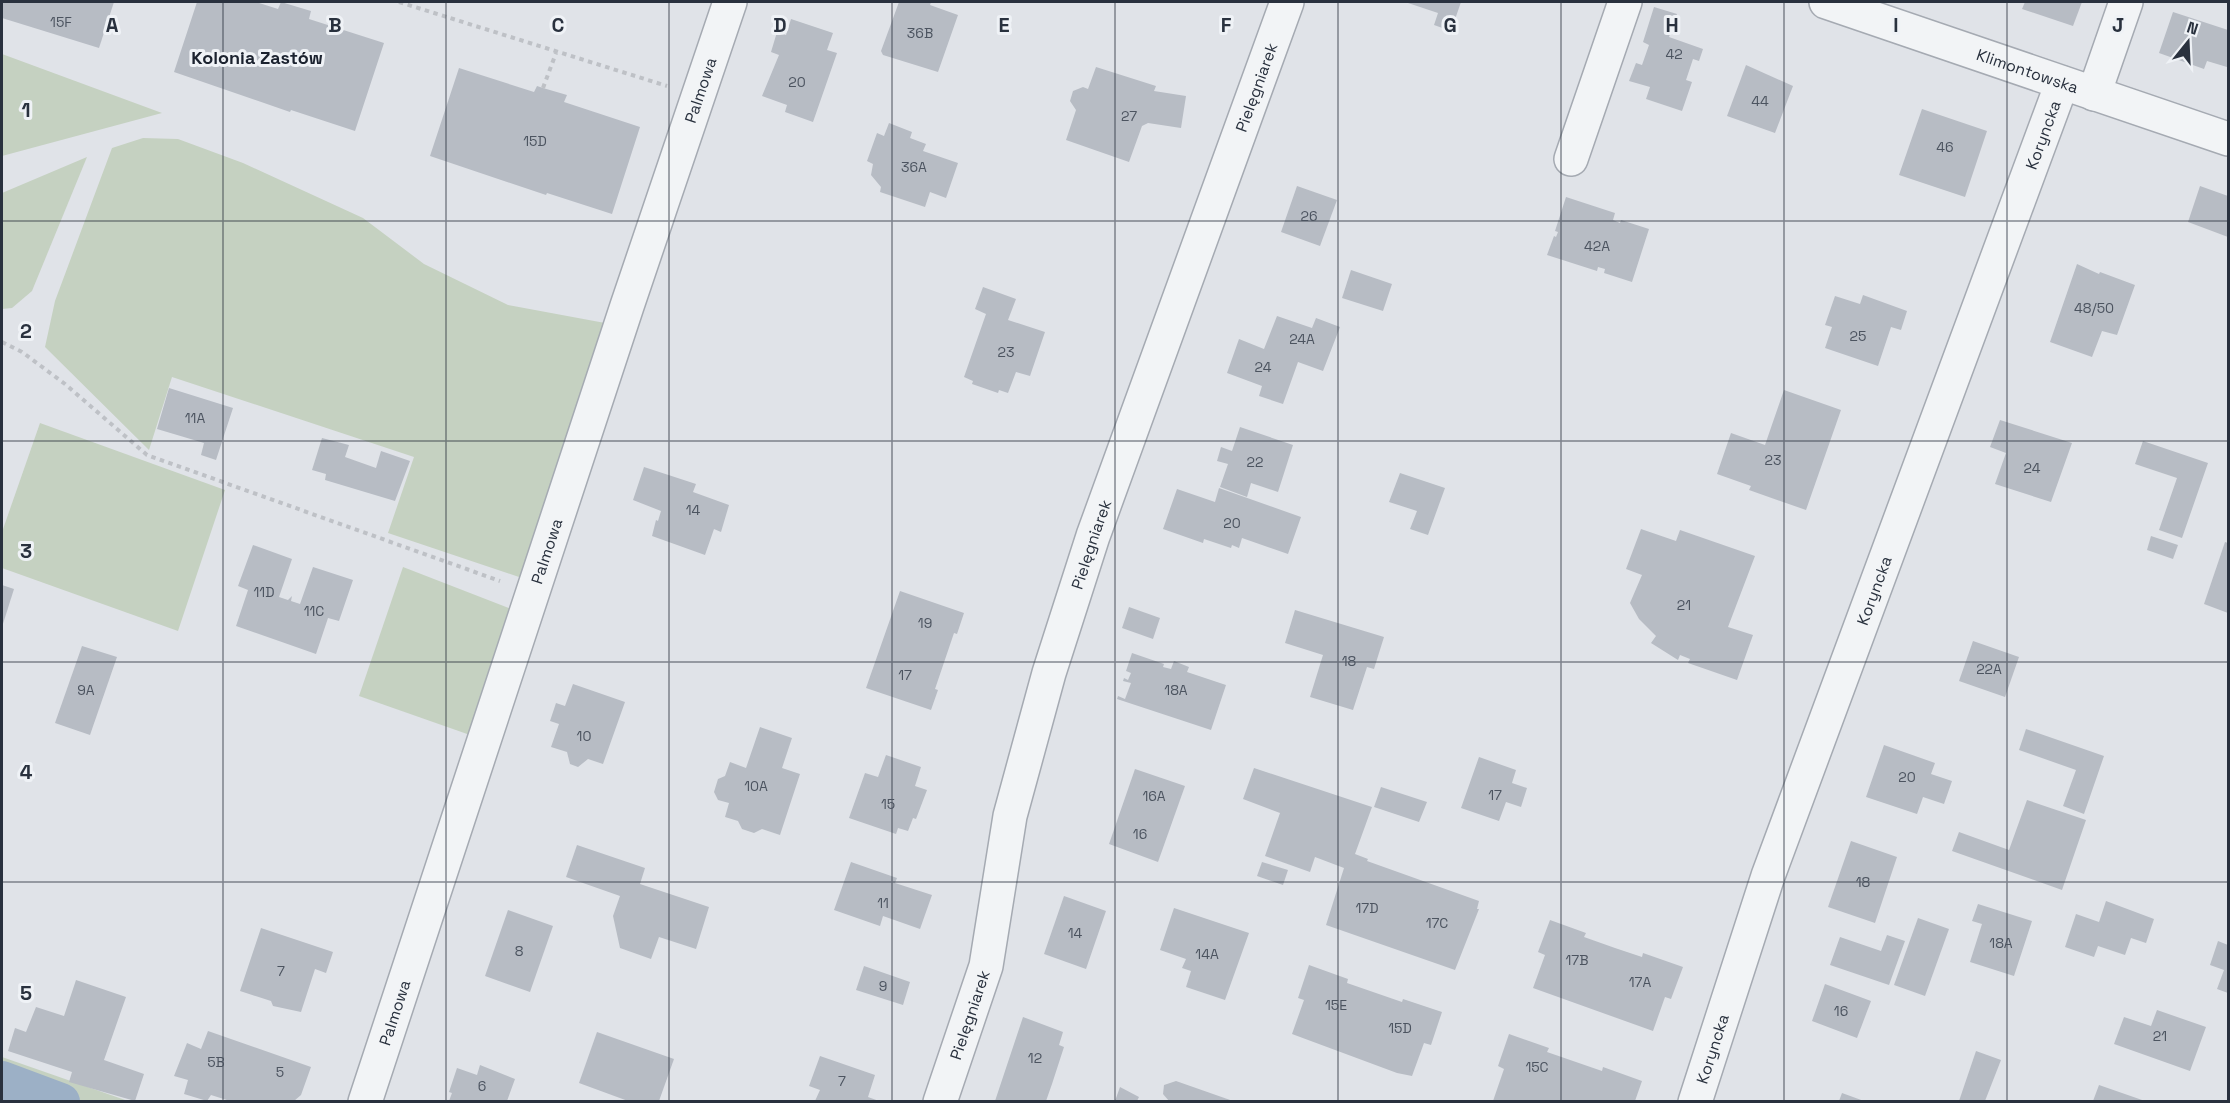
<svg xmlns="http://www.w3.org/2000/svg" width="2230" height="1103" font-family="'Space Grotesk',sans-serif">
<rect width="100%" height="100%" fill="#e0e3e8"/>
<g fill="#c5d1c1">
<path d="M2 54 162 113 2 156Z"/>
<path d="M143 138 178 139 243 163 363 218 424 264 508 305 605 323 522 578 388 533 414 457 172 377 149 450 45 347 55 301 112 148Z"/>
<path d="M87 157 32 291 12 308 2 309V193Z"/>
<path d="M40 423 225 490 178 631 2 568V532Z"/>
<path d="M403 567 511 609 470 735 359 696Z"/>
<path d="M2 1057 128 1101H2Z"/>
</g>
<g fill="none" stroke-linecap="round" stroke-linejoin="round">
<path stroke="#9cb0c6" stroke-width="38" d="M2 1080 61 1102"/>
</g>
<g fill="#b7bcc4">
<path d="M2 2H114L99 48 2 18Z"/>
<path d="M197 2H256L278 9 281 2 311 11 309 19 384 43 355 131 291 110 290 112 174 72Z"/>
<path d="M899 2H931L930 5 958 15 938 72 883 55 881 51Z"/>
<path d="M1405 2H1461L1451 31 1434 25 1438 13Z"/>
<path d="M2025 2H2082L2073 26 2022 9Z"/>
<path d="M1654 7 1677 14 1669 37 1703 49 1699 61 1693 59 1686 80 1692 82 1682 111 1646 99 1650 87 1629 81 1636 63 1642 65 1649 45 1643 42Z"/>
<path d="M2173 12 2228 30 2227 67 2207 61 2204 69 2159 53Z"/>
<path d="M791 19 833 33 827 50 837 53 813 122 785 112 787 105 762 96 779 55 771 52 777 32 786 35Z"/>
<path d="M1746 65 1793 86 1775 133 1727 116Z"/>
<path d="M1096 67 1156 86 1154 91 1186 96 1181 128 1148 123 1142 126 1129 162 1066 140 1076 110 1070 101 1073 91 1083 87 1088 89Z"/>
<path d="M459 68 534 92 537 86 543 88 567 95 564 102 640 127 612 214 547 193 546 195 430 156Z"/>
<path d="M1922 109 1987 131 1965 197 1899 175Z"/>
<path d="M889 123 912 132 910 138 926 144 923 151 958 163 946 198 930 192 925 207 880 192 881 187 871 175 873 164 867 161 877 133 884 136Z"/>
<path d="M1297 186 1337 200 1320 246 1281 232Z"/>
<path d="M2200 186 2228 196V237L2188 222Z"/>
<path d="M1566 197 1615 213 1613 220 1620 223 1621 220 1649 229 1632 282 1604 273 1605 269 1598 267 1597 271 1547 255 1554 236 1556 237 1558 232 1555 231Z"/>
<path d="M2077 264 2099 274 2100 272 2135 285 2117 335 2102 331 2092 357 2050 342Z"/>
<path d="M1351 270 1392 284 1383 311 1342 298Z"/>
<path d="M983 287 1016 299 1008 320 1045 332 1030 376 1016 372 1008 393 999 390 998 393 972 384 973 381 964 377 986 314 975 309Z"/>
<path d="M1863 295 1907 311 1901 330 1891 327 1878 366 1825 348 1832 327 1825 325 1835 296 1860 304Z"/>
<path d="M1277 316 1312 328 1316 318 1340 327 1323 371 1298 362 1283 404 1259 396 1262 386 1227 373 1239 339 1264 349Z"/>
<path d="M169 388 233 408 216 460 201 455 204 443 157 429Z"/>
<path d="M1784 390 1841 410 1806 510 1749 490 1751 486 1717 474 1731 433 1765 445Z"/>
<path d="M2000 420 2072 443 2051 502 1995 484 2006 453 1990 447Z"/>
<path d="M1240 427 1293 445 1278 492 1251 483 1247 497 1220 487 1228 464 1217 461 1221 447 1232 451Z"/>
<path d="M322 438 349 445 345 457 376 468 381 451 410 461 395 501 325 480 326 474 312 470Z"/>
<path d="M2143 441 2208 463 2182 538 2159 530 2177 478 2135 464Z"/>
<path d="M644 467 696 484 693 492 729 505 721 532 714 529 705 555 652 536 656 520 658 521 661 511 633 500Z"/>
<path d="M1400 473 1445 488 1428 535 1410 529 1417 511 1389 502Z"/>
<path d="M1219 488 1301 517 1288 554 1242 538 1239 548 1232 545 1231 548 1204 539 1203 543 1163 529 1177 489 1215 502Z"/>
<path d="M1641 529 1676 541 1680 530 1755 556 1728 627 1753 635 1737 680 1688 663 1690 659 1680 655 1678 660 1651 643 1656 636 1639 619 1630 603 1642 575 1626 569Z"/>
<path d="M2151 536 2178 545 2173 559 2147 550Z"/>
<path d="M2225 542 2228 543V613L2204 604Z"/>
<path d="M253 545 292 559 279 597 288 600 292 596 291 601 300 604 313 567 353 580 339 621 328 618 316 654 236 626 248 590 238 586Z"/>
<path d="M2 585 14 589 2 627Z"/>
<path d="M900 591 964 613 957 634 954 633 935 689 938 690 931 710 866 688Z"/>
<path d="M1129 607 1160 618 1153 639 1122 628Z"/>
<path d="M1295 610 1384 637 1374 669 1367 667 1353 710 1310 697 1323 655 1285 643Z"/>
<path d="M1973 641 2019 657 2005 697 1959 681Z"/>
<path d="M82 646 117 657 90 735 55 723Z"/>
<path d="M1132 653 1164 664 1163 667 1171 669 1174 661 1189 667 1187 672 1226 685 1211 730 1117 699 1118 696 1125 699 1131 683 1123 681 1124 678 1128 680 1131 673 1126 671Z"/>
<path d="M573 684 625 702 603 764 588 759 578 767 570 764 567 752 551 747 559 724 550 721 556 703 565 706Z"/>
<path d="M760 727 792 738 782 768 800 774 780 835 762 829 754 833 742 829 738 821 725 817 729 803 718 800 714 792 718 779 725 776 730 762 746 768Z"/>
<path d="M2026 729 2104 756 2084 814 2063 806 2076 770 2019 750Z"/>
<path d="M1884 745 1935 763 1931 774 1952 781 1944 804 1923 797 1917 814 1866 797Z"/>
<path d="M886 755 921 767 915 786 927 790 916 819 913 818 908 831 898 828 896 834 849 818 865 773 878 777Z"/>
<path d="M1479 757 1516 770 1512 783 1527 788 1521 807 1506 802 1499 821 1461 808Z"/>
<path d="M1254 768 1372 807 1355 854 1368 859 1367 861 1479 901 1477 909H1479L1455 970 1326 925 1344 868 1315 857 1310 872 1265 856 1280 813 1243 799Z"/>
<path d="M1135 769 1185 786 1158 862 1109 844Z"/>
<path d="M1381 787 1427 802 1419 822 1374 807Z"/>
<path d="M2027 800 2086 820 2062 890 1952 851 1959 832 2009 850Z"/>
<path d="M1851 841 1897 857 1875 923 1828 907Z"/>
<path d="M577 845 645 868 640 884 709 907 696 949 659 937 651 959 620 948 613 916 620 896 566 877Z"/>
<path d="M851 862 897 878 895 883 932 895 920 929 883 916 880 926 834 910Z"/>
<path d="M1262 862 1288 870 1283 885 1257 876Z"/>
<path d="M1064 896 1106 911 1086 969 1044 954Z"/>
<path d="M2106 901 2154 919 2146 943 2131 938 2125 955 2098 946 2094 957 2065 947 2076 914 2099 922Z"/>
<path d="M1978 904 2032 921 2014 976 1970 962 1982 924 1972 921Z"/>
<path d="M1174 908 1249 933 1225 1000 1186 987 1191 971 1182 968 1186 959 1160 950Z"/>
<path d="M508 910 553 926 530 992 485 976Z"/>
<path d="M1918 918 1949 929 1925 996 1894 985Z"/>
<path d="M1550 920 1586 933 1584 937 1615 948 1642 957 1643 953 1683 967 1671 999 1665 997 1653 1031 1533 988 1545 955 1538 952Z"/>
<path d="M261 928 333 952 326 973 315 969 301 1012 273 1006 271 1001 240 991Z"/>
<path d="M1887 935 1905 941 1889 985 1830 965 1840 937 1881 951Z"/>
<path d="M2218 941 2228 945V993L2217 989 2224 970 2210 965Z"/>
<path d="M1309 965 1348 979 1347 983 1402 1002 1403 999 1442 1012 1431 1045 1424 1043 1412 1076 1397 1073 1292 1034 1304 1000 1298 998Z"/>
<path d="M864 966 910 982 903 1005 856 990Z"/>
<path d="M76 980 126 997 104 1060 144 1074 135 1101 69 1082 72 1072 8 1051 15 1028 26 1032 36 1007 64 1016Z"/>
<path d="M1825 984 1871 1001 1857 1038 1812 1021Z"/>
<path d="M2157 1010 2206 1027 2190 1071 2114 1044 2124 1017 2151 1026Z"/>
<path d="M1023 1017 1063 1032 1059 1045 1064 1047 1052 1084 1046 1101H995Z"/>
<path d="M208 1031 311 1067 301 1095 294 1101H230L211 1095 207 1101 184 1094 188 1080 174 1076 187 1043 201 1049Z"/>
<path d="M597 1032 674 1059 659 1101H628L579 1083Z"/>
<path d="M1509 1034 1549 1048 1547 1052 1602 1071 1603 1067 1642 1081 1635 1101H1493L1504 1069 1498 1066Z"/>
<path d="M1976 1051 2001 1060 1985 1101H1959Z"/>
<path d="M820 1056 875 1075 868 1097 879 1101H815L820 1090 809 1086Z"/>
<path d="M480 1065 515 1079 507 1101H449L452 1093 449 1092 457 1068 477 1075Z"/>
<path d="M1176 1081 1233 1101H1169L1163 1094 1164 1085Z"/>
<path d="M2099 1085 2145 1101H2093Z"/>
<path d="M1120 1087 1139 1097 1137 1101H1115Z"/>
<path d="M1842 1093 1864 1101H1839Z"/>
</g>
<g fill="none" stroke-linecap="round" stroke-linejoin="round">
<defs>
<g id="minor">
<path id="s1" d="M1826 2 2228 139"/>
<path d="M2094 94 2126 2"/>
<path d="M1571 159 1625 2"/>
<path id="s2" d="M365 1102 627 306 730 2"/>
<path id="s3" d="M940 1102 986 966 1010 816 1049 673 1093 536 1287 2"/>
<path id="s4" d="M1695 1102 1768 876 2062 83"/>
</g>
</defs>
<use href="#minor" stroke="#a5aab2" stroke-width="36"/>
<g stroke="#bec1c6" stroke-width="4" stroke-dasharray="4.5 4.5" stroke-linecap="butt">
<path d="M399 2 667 86"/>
<path d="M287 3V2"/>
<path d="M543 88 556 53"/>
<path d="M2 342 22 352 65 384 147 455 500 581"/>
</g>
<use href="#minor" stroke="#f2f4f6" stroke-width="33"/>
</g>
<path fill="none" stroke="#29313e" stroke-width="1.5" stroke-opacity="0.55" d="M223 2V1102M446 2V1102M669 2V1102M892 2V1102M1115 2V1102M1338 2V1102M1561 2V1102M1784 2V1102M2007 2V1102M2 221H2228M2 441H2228M2 662H2228M2 882H2228"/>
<g text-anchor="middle" stroke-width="6" stroke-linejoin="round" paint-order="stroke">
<g font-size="14" fill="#4c5460">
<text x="61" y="27">15F</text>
<text x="920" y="38">36B</text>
<text x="1674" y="59">42</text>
<text x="797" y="87">20</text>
<text x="1760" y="106">44</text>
<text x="1129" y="121">27</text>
<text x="535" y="146">15D</text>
<text x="1945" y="152">46</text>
<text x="914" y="172">36A</text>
<text x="1309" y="221">26</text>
<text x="1597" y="251">42A</text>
<text x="2094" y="313">48/50</text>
<text x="1858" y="341">25</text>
<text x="1302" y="344">24A</text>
<text x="1006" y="357">23</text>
<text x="1263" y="372">24</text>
<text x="195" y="423">11A</text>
<text x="1773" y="465">23</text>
<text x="1255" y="467">22</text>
<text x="2032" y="473">24</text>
<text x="693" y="515">14</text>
<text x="1232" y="528">20</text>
<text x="264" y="597">11D</text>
<text x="1684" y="610">21</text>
<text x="314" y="616">11C</text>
<text x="925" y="628">19</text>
<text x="1349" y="666">18</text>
<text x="1989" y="674">22A</text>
<text x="905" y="680">17</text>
<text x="86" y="695">9A</text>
<text x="1176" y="695">18A</text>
<text x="584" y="741">10</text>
<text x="1907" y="782">20</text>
<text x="756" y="791">10A</text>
<text x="1495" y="800">17</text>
<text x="1154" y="801">16A</text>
<text x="888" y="809">15</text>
<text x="1140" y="839">16</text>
<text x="1863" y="887">18</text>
<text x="883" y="908">11</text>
<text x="1367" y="913">17D</text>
<text x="1437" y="928">17C</text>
<text x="1075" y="938">14</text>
<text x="2001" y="948">18A</text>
<text x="519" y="956">8</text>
<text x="1207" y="959">14A</text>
<text x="1577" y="965">17B</text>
<text x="281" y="976">7</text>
<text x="1640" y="987">17A</text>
<text x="883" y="991">9</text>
<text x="1336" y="1010">15E</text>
<text x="1841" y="1016">16</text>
<text x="1400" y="1033">15D</text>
<text x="2160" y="1041">21</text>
<text x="1035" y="1063">12</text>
<text x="216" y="1067">5B</text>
<text x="1537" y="1072">15C</text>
<text x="280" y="1077">5</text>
<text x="842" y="1086">7</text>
<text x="482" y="1091">6</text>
</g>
<g font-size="16" fill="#29313e" stroke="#eff2f6">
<text dy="6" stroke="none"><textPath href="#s1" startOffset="213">Klimontowska</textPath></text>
<text dy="6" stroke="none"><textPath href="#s3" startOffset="1065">Pielęgniarek</textPath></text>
<text dy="6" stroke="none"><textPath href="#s2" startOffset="1066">Palmowa</textPath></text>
<text dy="6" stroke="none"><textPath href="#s4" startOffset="1028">Koryncka</textPath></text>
<text dy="6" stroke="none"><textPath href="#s3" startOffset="579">Pielęgniarek</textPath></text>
<text dy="6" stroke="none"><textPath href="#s2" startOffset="580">Palmowa</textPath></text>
<text dy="6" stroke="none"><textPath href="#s4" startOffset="542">Koryncka</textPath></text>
<text dy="6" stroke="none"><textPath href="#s2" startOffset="94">Palmowa</textPath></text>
<text dy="6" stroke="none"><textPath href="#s3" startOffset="92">Pielęgniarek</textPath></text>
<text dy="6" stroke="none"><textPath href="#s4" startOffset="56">Koryncka</textPath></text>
</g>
<g font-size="18" font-weight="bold" fill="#1b222f" stroke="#eff2f6">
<text x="257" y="64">Kolonia Zastów</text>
</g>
</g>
<g font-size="20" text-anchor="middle" font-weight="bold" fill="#29313e" stroke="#eff2f6" stroke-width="6" stroke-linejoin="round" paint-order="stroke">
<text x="112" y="32">A</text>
<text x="335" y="32">B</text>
<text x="558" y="32">C</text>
<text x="780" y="32">D</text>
<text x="1004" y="32">E</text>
<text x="1226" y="32">F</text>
<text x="1450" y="32">G</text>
<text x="1672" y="32">H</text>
<text x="1896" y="32">I</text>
<text x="2118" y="32">J</text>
<text x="26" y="117">1</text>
<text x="26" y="338">2</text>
<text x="26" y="558">3</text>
<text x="26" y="779">4</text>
<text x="26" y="1000">5</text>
</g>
<rect width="2230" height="1103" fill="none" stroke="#29313e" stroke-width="6"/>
<g transform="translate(2188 42) rotate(18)" stroke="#eff2f6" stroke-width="4.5" paint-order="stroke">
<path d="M0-4.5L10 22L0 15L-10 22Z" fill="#29313e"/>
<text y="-9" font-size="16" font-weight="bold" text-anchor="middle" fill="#29313e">N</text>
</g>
</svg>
